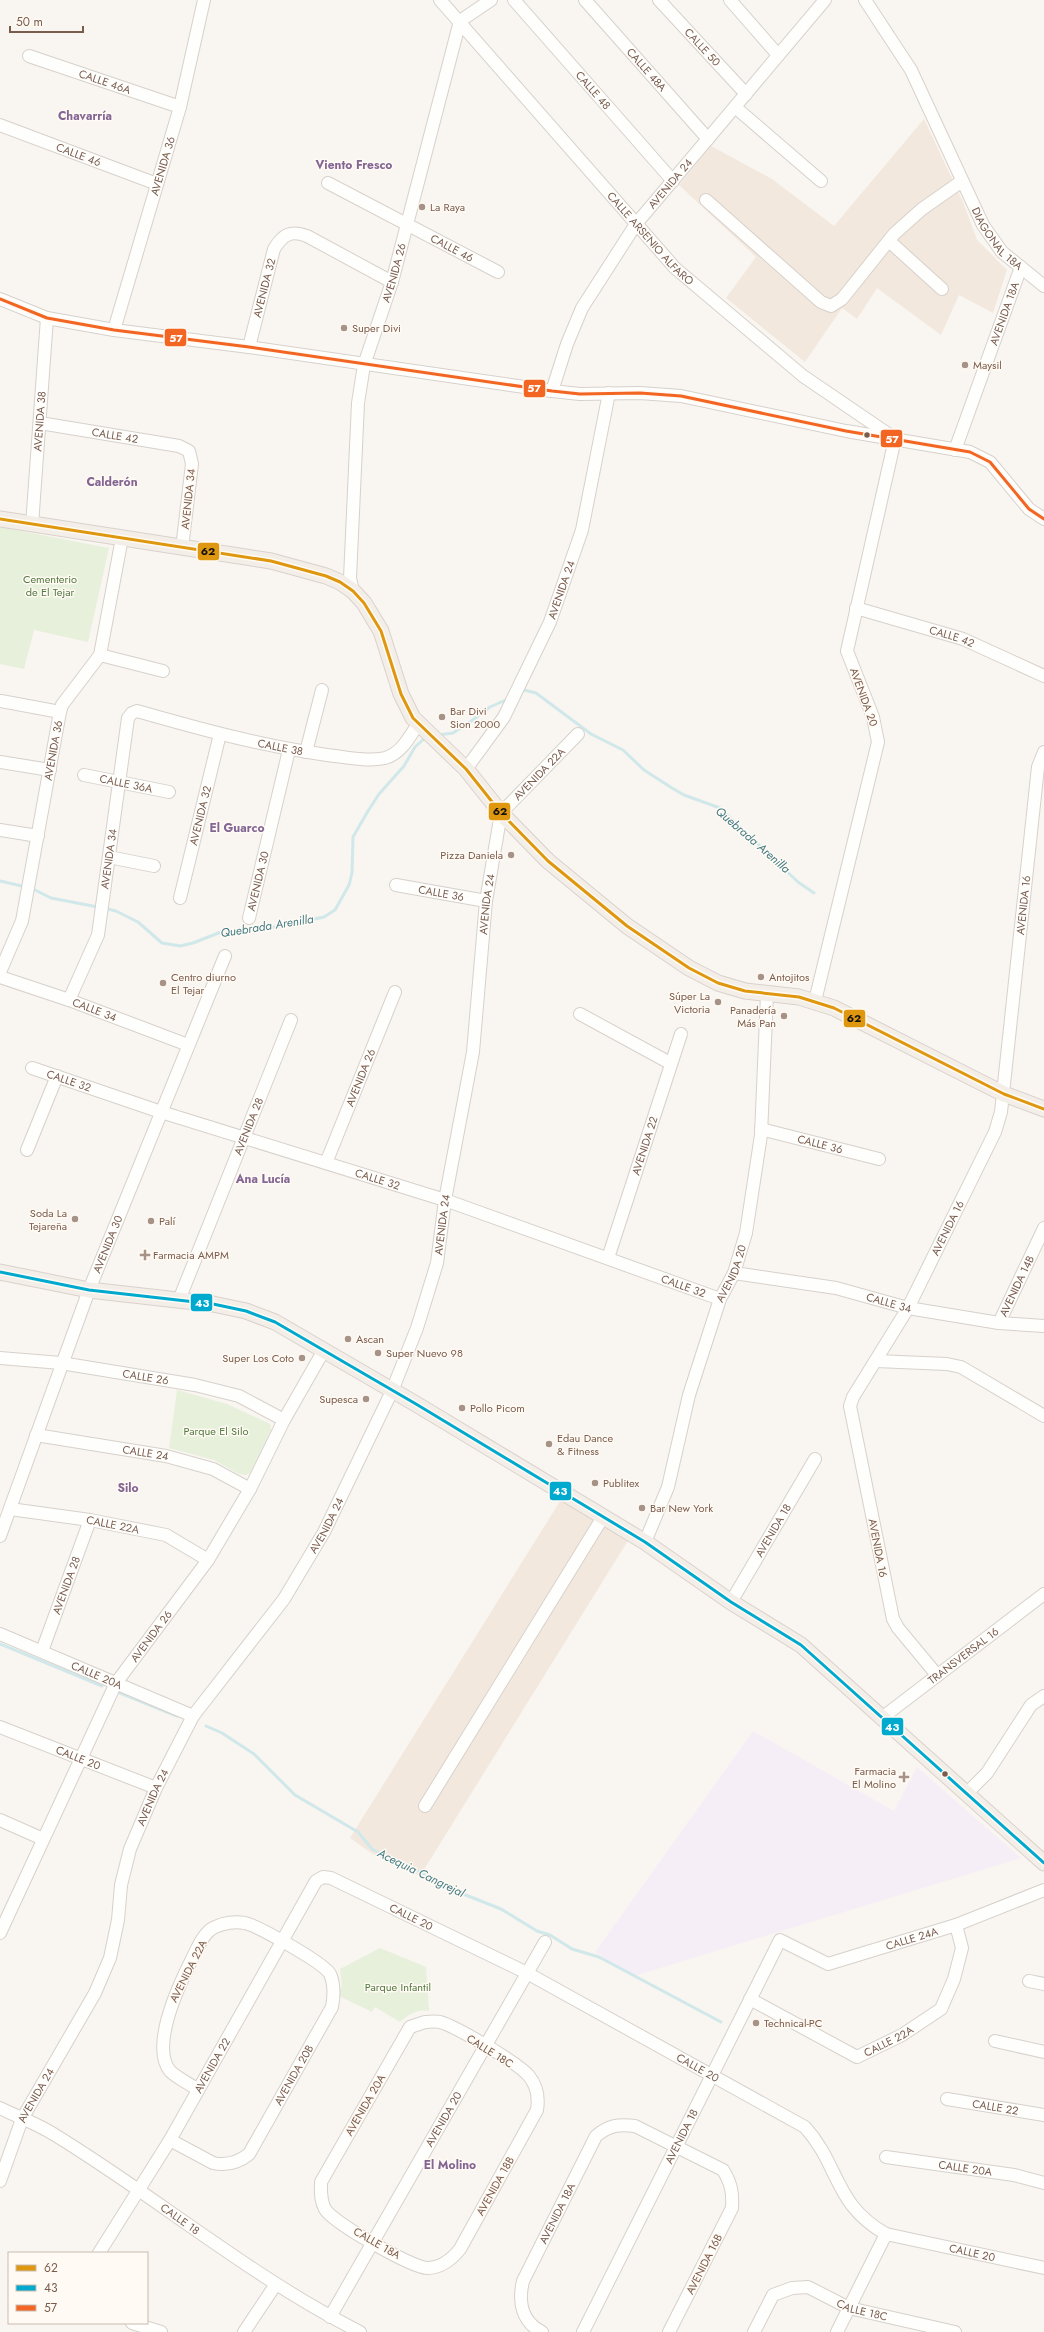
<svg xmlns="http://www.w3.org/2000/svg" width="1044" height="2332" font-family="Jost,sans-serif">
<rect width="100%" height="100%" fill="#f9f5f0"/>
<g fill="#f2e8de">
<path d="M924 119 963 202 977 240 1007 270 993 313 959 295 941 335 877 288 857 319 842 308 805 362 726 298 756 257 679 185 711 146 772 179 834 226Z"/>
<path d="M562 1498 629 1539 420 1876 371 1853 350 1838Z"/>
</g>
<path fill="#f6eef6" d="M753 1731 894 1811 917 1767 1021 1858 634 1976 595 1952Z"/>
<g fill="#e7f0db">
<path d="M0 527 109 548 88 642 34 630 24 669 0 664Z"/>
<path d="M177 1390 227 1404 270 1424 271 1430 250 1473 246 1475 239 1474 214 1460 169 1448Z"/>
<path d="M380 1948 426 1967 429 2011C418 2009 409 2014 400 2022L375 2007 372 2012 337 1995 342 1986 340 1969Z"/>
</g>
<g fill="none" stroke-linecap="round" stroke-linejoin="round">
<g stroke="#d0e8ea" stroke-width="3">
<path d="M522 691 524 690 536 693 591 734 623 750 644 770 672 788 684 795 720 808 798 882 814 893"/>
<path d="M438 735 453 733 470 722 490 707 508 699"/>
<path d="M0 881 26 887"/>
<path d="M31 888 51 898 98 907"/>
<path d="M104 908 116 911 138 922 162 943 180 946 193 943 221 932 276 927 324 917 335 910 349 885 352 873 353 837 368 811 379 794 404 766 415 747 426 737"/>
<path d="M0 1644 102 1686"/>
<path d="M120 1693 177 1716"/>
<path d="M206 1726 222 1733 254 1754 295 1795 358 1832 372 1849 393 1860 408 1865 448 1888 501 1909 537 1931 550 1935 572 1949 599 1957 721 2022"/>
</g>
<defs>
<g id="minor">
<path id="s1" d="M440 0 675 268 803 376 891 436"/>
<path id="s2" d="M514 0 673 181"/>
<path id="s3" d="M585 0 708 139"/>
<path id="s4" d="M659 0 746 94"/>
<path d="M730 0 778 55"/>
<path id="s5" d="M865 0 911 70 983 225 1002 252 1044 286"/>
<path id="s6" d="M29 56 180 107"/>
<path d="M735 107 821 181"/>
<path id="s7" d="M0 125 157 184"/>
<path id="s8" d="M328 183 498 272"/>
<path d="M706 200 821 302 831 306 842 299 894 234 922 209 962 181"/>
<path d="M889 241 942 289"/>
<path d="M0 299 47 318 114 330 249 347 552 391 580 394 640 393 681 396 846 431 970 452 990 462 1029 509 1044 519"/>
<path id="s9" d="M114 330 180 107 204 0"/>
<path id="s10" d="M249 347 274 249C283 234 291 230 307 236L392 282"/>
<path id="s11" d="M552 391 567 344 582 308 636 224 825 0"/>
<path id="s12" d="M40 423 179 446 189 451 192 464 182 548"/>
<path id="s13" d="M955 450 1021 267"/>
<path id="s14" d="M32 525 47 318"/>
<path id="s15" d="M353 591 350 578 358 403 364 365 392 282 460 21 491 0"/>
<path id="s16" d="M856 608 963 639 1044 676"/>
<path d="M100 655 163 671"/>
<path d="M1 701 60 712"/>
<path d="M306 752 322 690"/>
<path d="M0 762 50 770"/>
<path id="s17" d="M466 769 504 717 550 622 582 530 609 393"/>
<path id="s18" d="M84 775 169 792"/>
<path d="M0 830 38 836"/>
<path d="M109 857 154 866"/>
<path id="s19" d="M396 885 486 901"/>
<path id="s20" d="M180 898 220 734"/>
<path id="s21" d="M249 918 289 750"/>
<path id="s22" d="M0 972 22 921 60 712 62 705 100 655 122 538"/>
<path id="s23" d="M0 977 69 1000 188 1045"/>
<path id="s24" d="M69 1000 98 935 128 718 132 713 137 711C200 729 262 746 327 755 345 757 367 762 385 758 401 754 410 736 418 724"/>
<path d="M815 1001 878 742 873 717 847 651 895 439"/>
<path d="M580 1014 670 1063"/>
<path id="s25" d="M32 1068 161 1112 445 1200 720 1299"/>
<path id="s26" d="M761 1129 879 1159"/>
<path d="M27 1150 57 1076"/>
<path id="s27" d="M326 1163 395 992"/>
<path id="s28" d="M608 1258 681 1034"/>
<path id="s29" d="M734 1273 836 1288 908 1308 999 1323 1044 1326"/>
<path id="s30" d="M179 1300 291 1020"/>
<path id="s31" d="M999 1323 1044 1228"/>
<path id="s32" d="M0 1358 61 1363 195 1385 239 1396 284 1420"/>
<path d="M876 1361 947 1364 961 1367 1044 1416"/>
<path id="s33" d="M36 1435 166 1456 213 1469 250 1489"/>
<path id="s34" d="M10 1509 90 1520 166 1535 208 1560"/>
<path id="s35" d="M0 1536 89 1290 225 956"/>
<path id="s36" d="M645 1542 668 1487 689 1395 720 1299 734 1273 746 1233 761 1135 767 994"/>
<path id="s37" d="M731 1602 815 1459"/>
<path id="s38" d="M0 1634 193 1716"/>
<path id="s39" d="M42 1651 90 1520"/>
<path id="s40" d="M937 1675 898 1628 893 1619 850 1406 853 1397 908 1308 995 1132 1001 1112 1038 767 1044 752"/>
<path id="s41" d="M883 1717 1044 1594"/>
<path id="s42" d="M0 1727 156 1788"/>
<path d="M967 1793 987 1773 1031 1705 1044 1696"/>
<path d="M425 1806 603 1517"/>
<path d="M0 1820 43 1839"/>
<path id="s43" d="M0 1933 116 1683 208 1560 250 1489 284 1420 324 1350"/>
<path d="M1029 1981 1044 1984"/>
<path id="s44" d="M750 1999 857 2057 902 2035 941 2009 954 1979 962 1948 956 1925"/>
<path d="M425 2022C429 2022 435 2021 440 2022 457 2027 518 2063 529 2076 537 2086 539 2098 537 2110L460 2249C452 2259 442 2268 427 2268 411 2267 333 2223 325 2209 320 2200 321 2191 321 2182L410 2027Z"/>
<path d="M995 2041 1044 2052"/>
<path id="s45" d="M947 2099 1044 2115"/>
<path id="s46" d="M0 2108C18 2117 38 2124 55 2135 158 2198 251 2277 360 2332"/>
<path id="s47" d="M170 2140 213 2163C227 2166 238 2163 249 2154L332 2007C334 1996 335 1985 330 1974 324 1963 258 1926 245 1923 235 1921 223 1923 215 1927 203 1932 196 1951 191 1961 179 1985 150 2046 170 2071 177 2078 190 2084 198 2090"/>
<path id="s48" d="M886 2157 1014 2175 1044 2183"/>
<path id="s49" d="M0 2181 22 2119 95 1993 110 1958 118 1920 121 1885 130 1849 156 1788 193 1716 284 1599 324 1532 392 1391 417 1328 437 1263 445 1200 473 1052 486 901 501 813 578 734"/>
<path id="s50" d="M99 2253 170 2140 316 1881 323 1877 331 1878 527 1973 805 2127C840 2166 834 2205 886 2234L1044 2268"/>
<path id="s51" d="M330 2317 545 1942"/>
<path d="M132 2323 161 2332"/>
<path d="M244 2332 276 2284"/>
<path id="s52" d="M542 2332C522 2322 518 2302 523 2281L596 2136C609 2125 619 2124 635 2126L723 2170C731 2183 733 2192 732 2208L669 2332"/>
<path id="s53" d="M583 2332 780 1940 828 1964 956 1925 1044 1890"/>
<path id="s54" d="M754 2332 773 2295 792 2288 808 2287 849 2308 955 2332"/>
<path d="M837 2332 886 2234"/>
</g>
<g id="major">
<path d="M0 519 271 561 326 576 340 582 353 591 364 603 381 631 401 694 413 718 466 769 501 813 548 861 627 926 689 968 718 983 745 991 799 997 834 1008 1004 1094 1044 1109"/>
<path d="M0 1272 89 1290 213 1304 246 1311 275 1322 416 1404 645 1542 731 1602 801 1645 1044 1863"/>
</g>
</defs>
<use href="#minor" stroke="#d7d1cb" stroke-width="14"/>
<use href="#major" stroke="#dad1cc" stroke-width="17"/>
<use href="#minor" stroke="#fefefd" stroke-width="12"/>
<use href="#major" stroke="#f3eee8" stroke-width="15"/>
<defs>
<path id="bus-1" d="M0 519 271 561 326 576 340 582 353 591 364 603 381 631 401 694 413 718 466 769 501 813 548 861 627 926 689 968 718 983 745 991 799 997 834 1008 1004 1094 1044 1109"/>
<path id="bus-2" d="M0 1272 89 1290 213 1304 246 1311 275 1322 416 1404 645 1542 731 1602 801 1645 1044 1863"/>
<path id="bus-3" d="M0 299 47 318 114 330 249 347 552 391 580 394 640 393 681 396 846 431 970 452 990 462 1029 509 1044 519"/>
</defs>
<use href="#bus-1" stroke="#fffaf3" stroke-width="6"/>
<use href="#bus-2" stroke="#fffaf3" stroke-width="6"/>
<use href="#bus-3" stroke="#fffaf3" stroke-width="6"/>
<use href="#bus-1" stroke="#de970f" stroke-width="3"/>
<use href="#bus-2" stroke="#00a9ce" stroke-width="3"/>
<use href="#bus-3" stroke="#f26522" stroke-width="3"/>
</g>
<g fill="#a69286" stroke="#fffaf3" stroke-width="1.5">
<circle cx="422" cy="207" r="4"/>
<circle cx="344" cy="328" r="4"/>
<circle cx="965" cy="365" r="4"/>
<circle cx="442" cy="717" r="4"/>
<circle cx="511" cy="855" r="4"/>
<circle cx="761" cy="977" r="4"/>
<circle cx="163" cy="983" r="4"/>
<circle cx="718" cy="1002" r="4"/>
<circle cx="784" cy="1016" r="4"/>
<circle cx="75" cy="1219" r="4"/>
<circle cx="151" cy="1221" r="4"/>
<path d="M143 1249h4v4h4v4h-4v4h-4v-4h-4v-4h4z"/>
<circle cx="348" cy="1339" r="4"/>
<circle cx="378" cy="1353" r="4"/>
<circle cx="302" cy="1358" r="4"/>
<circle cx="366" cy="1399" r="4"/>
<circle cx="462" cy="1408" r="4"/>
<circle cx="549" cy="1444" r="4"/>
<circle cx="595" cy="1483" r="4"/>
<circle cx="642" cy="1508" r="4"/>
<path d="M902 1771h4v4h4v4h-4v4h-4v-4h-4v-4h4z"/>
<circle cx="756" cy="2023" r="4"/>
</g>
<g fill="#7a5c4d" stroke="#fffaf3" stroke-width="1.5">
<circle cx="867" cy="435" r="3.5"/>
<circle cx="945" cy="1774" r="3.5"/>
</g>
<g text-anchor="middle" stroke-width="3" stroke-linejoin="round" paint-order="stroke">
<g font-size="11" fill="#7a5c4d" stroke="#fffaf3">
<text dy="4" stroke="none"><textPath href="#s4" startOffset="64">CALLE 50</textPath></text>
<text dy="4" stroke="none"><textPath href="#s3" startOffset="93">CALLE 48A</textPath></text>
<text dy="4" stroke="none"><textPath href="#s6" startOffset="80">CALLE 46A</textPath></text>
<text dy="4" stroke="none"><textPath href="#s2" startOffset="120">CALLE 48</textPath></text>
<text dy="4" stroke="none"><textPath href="#s7" startOffset="84">CALLE 46</textPath></text>
<text dy="4" stroke="none"><textPath href="#s9" startOffset="171">AVENIDA 36</textPath></text>
<text dy="4" stroke="none"><textPath href="#s11" startOffset="241">AVENIDA 24</textPath></text>
<text dy="4" stroke="none"><textPath href="#s1" startOffset="318">CALLE ARSENIO ALFARO</textPath></text>
<text dy="4" stroke="none"><textPath href="#s5" startOffset="274">DIAGONAL 18A</textPath></text>
<text dy="4" stroke="none"><textPath href="#s8" startOffset="140">CALLE 46</textPath></text>
<text dy="4" stroke="none"><textPath href="#s15" startOffset="324">AVENIDA 26</textPath></text>
<text dy="4" stroke="none"><textPath href="#s10" startOffset="61">AVENIDA 32</textPath></text>
<text dy="4" stroke="none"><textPath href="#s13" startOffset="145">AVENIDA 18A</textPath></text>
<text dy="4" stroke="none"><textPath href="#s14" startOffset="104">AVENIDA 38</textPath></text>
<text dy="4" stroke="none"><textPath href="#s12" startOffset="76">CALLE 42</textPath></text>
<text transform="translate(188 499) rotate(-84)" y="4">AVENIDA 34</text>
<text dy="4" stroke="none"><textPath href="#s17" startOffset="204">AVENIDA 24</textPath></text>
<text dy="4" stroke="none"><textPath href="#s16" startOffset="100">CALLE 42</textPath></text>
<text transform="translate(864 697) rotate(70)" y="4">AVENIDA 20</text>
<text dy="4" stroke="none"><textPath href="#s24" startOffset="450">CALLE 38</textPath></text>
<text dy="4" stroke="none"><textPath href="#s22" startOffset="229">AVENIDA 36</textPath></text>
<text dy="4" stroke="none"><textPath href="#s49" startOffset="1536">AVENIDA 22A</textPath></text>
<text dy="4" stroke="none"><textPath href="#s18" startOffset="43">CALLE 36A</textPath></text>
<text dy="4" stroke="none"><textPath href="#s20" startOffset="85">AVENIDA 32</textPath></text>
<text dy="4" stroke="none"><textPath href="#s24" startOffset="148">AVENIDA 34</textPath></text>
<text dy="4" stroke="none"><textPath href="#s21" startOffset="38">AVENIDA 30</textPath></text>
<text dy="4" stroke="none"><textPath href="#s19" startOffset="46">CALLE 36</textPath></text>
<text dy="4" stroke="none"><textPath href="#s49" startOffset="1389">AVENIDA 24</textPath></text>
<text dy="4" stroke="none"><textPath href="#s40" startOffset="828">AVENIDA 16</textPath></text>
<text dy="4" stroke="none"><textPath href="#s23" startOffset="100">CALLE 34</textPath></text>
<text dy="4" stroke="none"><textPath href="#s27" startOffset="92">AVENIDA 26</textPath></text>
<text dy="4" stroke="none"><textPath href="#s25" startOffset="39">CALLE 32</textPath></text>
<text dy="4" stroke="none"><textPath href="#s30" startOffset="187">AVENIDA 28</textPath></text>
<text dy="4" stroke="none"><textPath href="#s26" startOffset="61">CALLE 36</textPath></text>
<text dy="4" stroke="none"><textPath href="#s28" startOffset="118">AVENIDA 22</textPath></text>
<text dy="4" stroke="none"><textPath href="#s25" startOffset="363">CALLE 32</textPath></text>
<text dy="4" stroke="none"><textPath href="#s49" startOffset="1065">AVENIDA 24</textPath></text>
<text dy="4" stroke="none"><textPath href="#s40" startOffset="492">AVENIDA 16</textPath></text>
<text dy="4" stroke="none"><textPath href="#s35" startOffset="311">AVENIDA 30</textPath></text>
<text dy="4" stroke="none"><textPath href="#s36" startOffset="283">AVENIDA 20</textPath></text>
<text dy="4" stroke="none"><textPath href="#s25" startOffset="687">CALLE 32</textPath></text>
<text dy="4" stroke="none"><textPath href="#s31" startOffset="41">AVENIDA 14B</textPath></text>
<text dy="4" stroke="none"><textPath href="#s29" startOffset="158">CALLE 34</textPath></text>
<text dy="4" stroke="none"><textPath href="#s32" startOffset="147">CALLE 26</textPath></text>
<text dy="4" stroke="none"><textPath href="#s33" startOffset="111">CALLE 24</textPath></text>
<text dy="4" stroke="none"><textPath href="#s34" startOffset="104">CALLE 22A</textPath></text>
<text dy="4" stroke="none"><textPath href="#s49" startOffset="741">AVENIDA 24</textPath></text>
<text dy="4" stroke="none"><textPath href="#s37" startOffset="83">AVENIDA 18</textPath></text>
<text transform="translate(878 1548) rotate(79)" y="4">AVENIDA 16</text>
<text dy="4" stroke="none"><textPath href="#s39" startOffset="70">AVENIDA 28</textPath></text>
<text dy="4" stroke="none"><textPath href="#s43" startOffset="334">AVENIDA 26</textPath></text>
<text dy="4" stroke="none"><textPath href="#s41" startOffset="101">TRANSVERSAL 16</textPath></text>
<text dy="4" stroke="none"><textPath href="#s38" startOffset="105">CALLE 20A</textPath></text>
<text dy="4" stroke="none"><textPath href="#s42" startOffset="84">CALLE 20</textPath></text>
<text dy="4" stroke="none"><textPath href="#s49" startOffset="417">AVENIDA 24</textPath></text>
<text dy="4" stroke="none"><textPath href="#s50" startOffset="536">CALLE 20</textPath></text>
<text dy="4" stroke="none"><textPath href="#s53" startOffset="580">CALLE 24A</textPath></text>
<text transform="translate(188 1971) rotate(-63)" y="4">AVENIDA 22A</text>
<text dy="4" stroke="none"><textPath href="#s44" startOffset="157">CALLE 22A</textPath></text>
<text transform="translate(490 2051) rotate(32)" y="4">CALLE 18C</text>
<text dy="4" stroke="none"><textPath href="#s50" startOffset="219">AVENIDA 22</textPath></text>
<text dy="4" stroke="none"><textPath href="#s50" startOffset="860">CALLE 20</textPath></text>
<text dy="4" stroke="none"><textPath href="#s47" startOffset="178">AVENIDA 20B</textPath></text>
<text dy="4" stroke="none"><textPath href="#s49" startOffset="93">AVENIDA 24</textPath></text>
<text transform="translate(365 2105) rotate(-60)" y="4">AVENIDA 20A</text>
<text dy="4" stroke="none"><textPath href="#s45" startOffset="49">CALLE 22</textPath></text>
<text dy="4" stroke="none"><textPath href="#s51" startOffset="228">AVENIDA 20</textPath></text>
<text dy="4" stroke="none"><textPath href="#s53" startOffset="219">AVENIDA 18</textPath></text>
<text dy="4" stroke="none"><textPath href="#s48" startOffset="80">CALLE 20A</textPath></text>
<text transform="translate(495 2186) rotate(-61)" y="4">AVENIDA 18B</text>
<text dy="4" stroke="none"><textPath href="#s52" startOffset="135">AVENIDA 18A</textPath></text>
<text dy="4" stroke="none"><textPath href="#s46" startOffset="212">CALLE 18</textPath></text>
<text transform="translate(377 2243) rotate(30)" y="4">CALLE 18A</text>
<text dy="4" stroke="none"><textPath href="#s50" startOffset="1207">CALLE 20</textPath></text>
<text transform="translate(704 2264) rotate(-63)" y="4">AVENIDA 16B</text>
<text dy="4" stroke="none"><textPath href="#s54" startOffset="137">CALLE 18C</textPath></text>
</g>
<g font-size="11" fill="#7a5c4d" stroke="#fffaf3" text-anchor="start">
<text x="430" y="211">La Raya</text>
<text x="352" y="332">Super Divi</text>
<text x="973" y="369">Maysil</text>
<text x="450" y="715">Bar Divi<tspan x="450" dy="13">Sion 2000</tspan></text>
<text x="503" y="859" text-anchor="end">Pizza Daniela</text>
<text x="171" y="981">Centro diurno<tspan x="171" dy="13">El Tejar</tspan></text>
<text x="769" y="981">Antojitos</text>
<text x="710" y="1000" text-anchor="end">Súper La<tspan x="710" dy="13">Victoria</tspan></text>
<text x="776" y="1014" text-anchor="end">Panadería<tspan x="776" dy="13">Más Pan</tspan></text>
<text x="67" y="1217" text-anchor="end">Soda La<tspan x="67" dy="13">Tejareña</tspan></text>
<text x="159" y="1225">Palí</text>
<text x="153" y="1259">Farmacia AMPM</text>
<text x="356" y="1343">Ascan</text>
<text x="386" y="1357">Super Nuevo 98</text>
<text x="294" y="1362" text-anchor="end">Super Los Coto</text>
<text x="358" y="1403" text-anchor="end">Supesca</text>
<text x="470" y="1412">Pollo Picom</text>
<text x="557" y="1442">Edau Dance<tspan x="557" dy="13">&amp; Fitness</tspan></text>
<text x="603" y="1487">Publitex</text>
<text x="650" y="1512">Bar New York</text>
<text x="896" y="1775" text-anchor="end">Farmacia<tspan x="896" dy="13">El Molino</tspan></text>
<text x="764" y="2027">Technical-PC</text>
</g>
<g font-size="11" fill="#537a41" stroke="#fffaf3">
<text x="50" y="583">Cementerio<tspan x="50" dy="13">de El Tejar</tspan></text>
<text x="216" y="1435">Parque El Silo</text>
<text x="398" y="1991">Parque Infantil</text>
</g>
<g font-size="12" font-weight="bold" fill="#846695" stroke="#fffaf3">
<text x="85" y="120">Chavarría</text>
<text x="354" y="169">Viento Fresco</text>
<text x="112" y="486">Calderón</text>
<text x="237" y="832">El Guarco</text>
<text x="263" y="1183">Ana Lucía</text>
<text x="128" y="1492">Silo</text>
<text x="450" y="2169">El Molino</text>
</g>
<g font-size="12" font-style="italic" fill="#437c86" stroke="#fffaf3">
<text transform="translate(753 840) rotate(41)" y="4">Quebrada Arenilla</text>
<text transform="translate(267 926) rotate(-9)" y="4">Quebrada Arenilla</text>
<text transform="translate(421 1873) rotate(26)" y="4">Acequia Cangrejal</text>
</g>
</g>
<g stroke="#fffaf3" stroke-width="1.5">
<rect x="164" y="328" width="23" height="19" rx="4" fill="#f26522"/>
<rect x="523" y="379" width="23" height="19" rx="4" fill="#f26522"/>
<rect x="880" y="429" width="23" height="19" rx="4" fill="#f26522"/>
<rect x="197" y="542" width="23" height="19" rx="4" fill="#de970f"/>
<rect x="488" y="802" width="23" height="19" rx="4" fill="#de970f"/>
<rect x="843" y="1009" width="23" height="19" rx="4" fill="#de970f"/>
<rect x="190" y="1293" width="23" height="19" rx="4" fill="#00a9ce"/>
<rect x="549" y="1481" width="23" height="20" rx="4" fill="#00a9ce"/>
<rect x="881" y="1717" width="23" height="19" rx="4" fill="#00a9ce"/>
</g>
<g font-size="11" text-anchor="middle" font-weight="bold" fill="#fff">
<text x="176" y="342">57</text>
<text x="534" y="392">57</text>
<text x="892" y="443">57</text>
<text x="202" y="1307">43</text>
<text x="560" y="1495">43</text>
<text x="892" y="1731">43</text>
</g>
<g font-size="11" text-anchor="middle" font-weight="bold" fill="#111">
<text x="208" y="555">62</text>
<text x="500" y="815">62</text>
<text x="854" y="1022">62</text>
</g>
<rect x="8" y="2252" width="140" height="72" fill="#fffaf3" stroke="#cabbb1"/>
<rect x="16" y="2265" width="20" height="6" fill="#de970f" stroke="#cabbb1"/>
<text x="44" y="2272" font-size="12" fill="#7a5c4d">62</text>
<rect x="16" y="2285" width="20" height="6" fill="#00a9ce" stroke="#cabbb1"/>
<text x="44" y="2292" font-size="12" fill="#7a5c4d">43</text>
<rect x="16" y="2305" width="20" height="6" fill="#f26522" stroke="#cabbb1"/>
<text x="44" y="2312" font-size="12" fill="#7a5c4d">57</text>
<path d="M10 26v6h73v-6" fill="none" stroke="#7a5c4d" stroke-width="2"/>
<text x="16" y="26" font-size="12" fill="#7a5c4d" stroke="#fffaf3" stroke-width="3" paint-order="stroke">50 m</text>
</svg>
